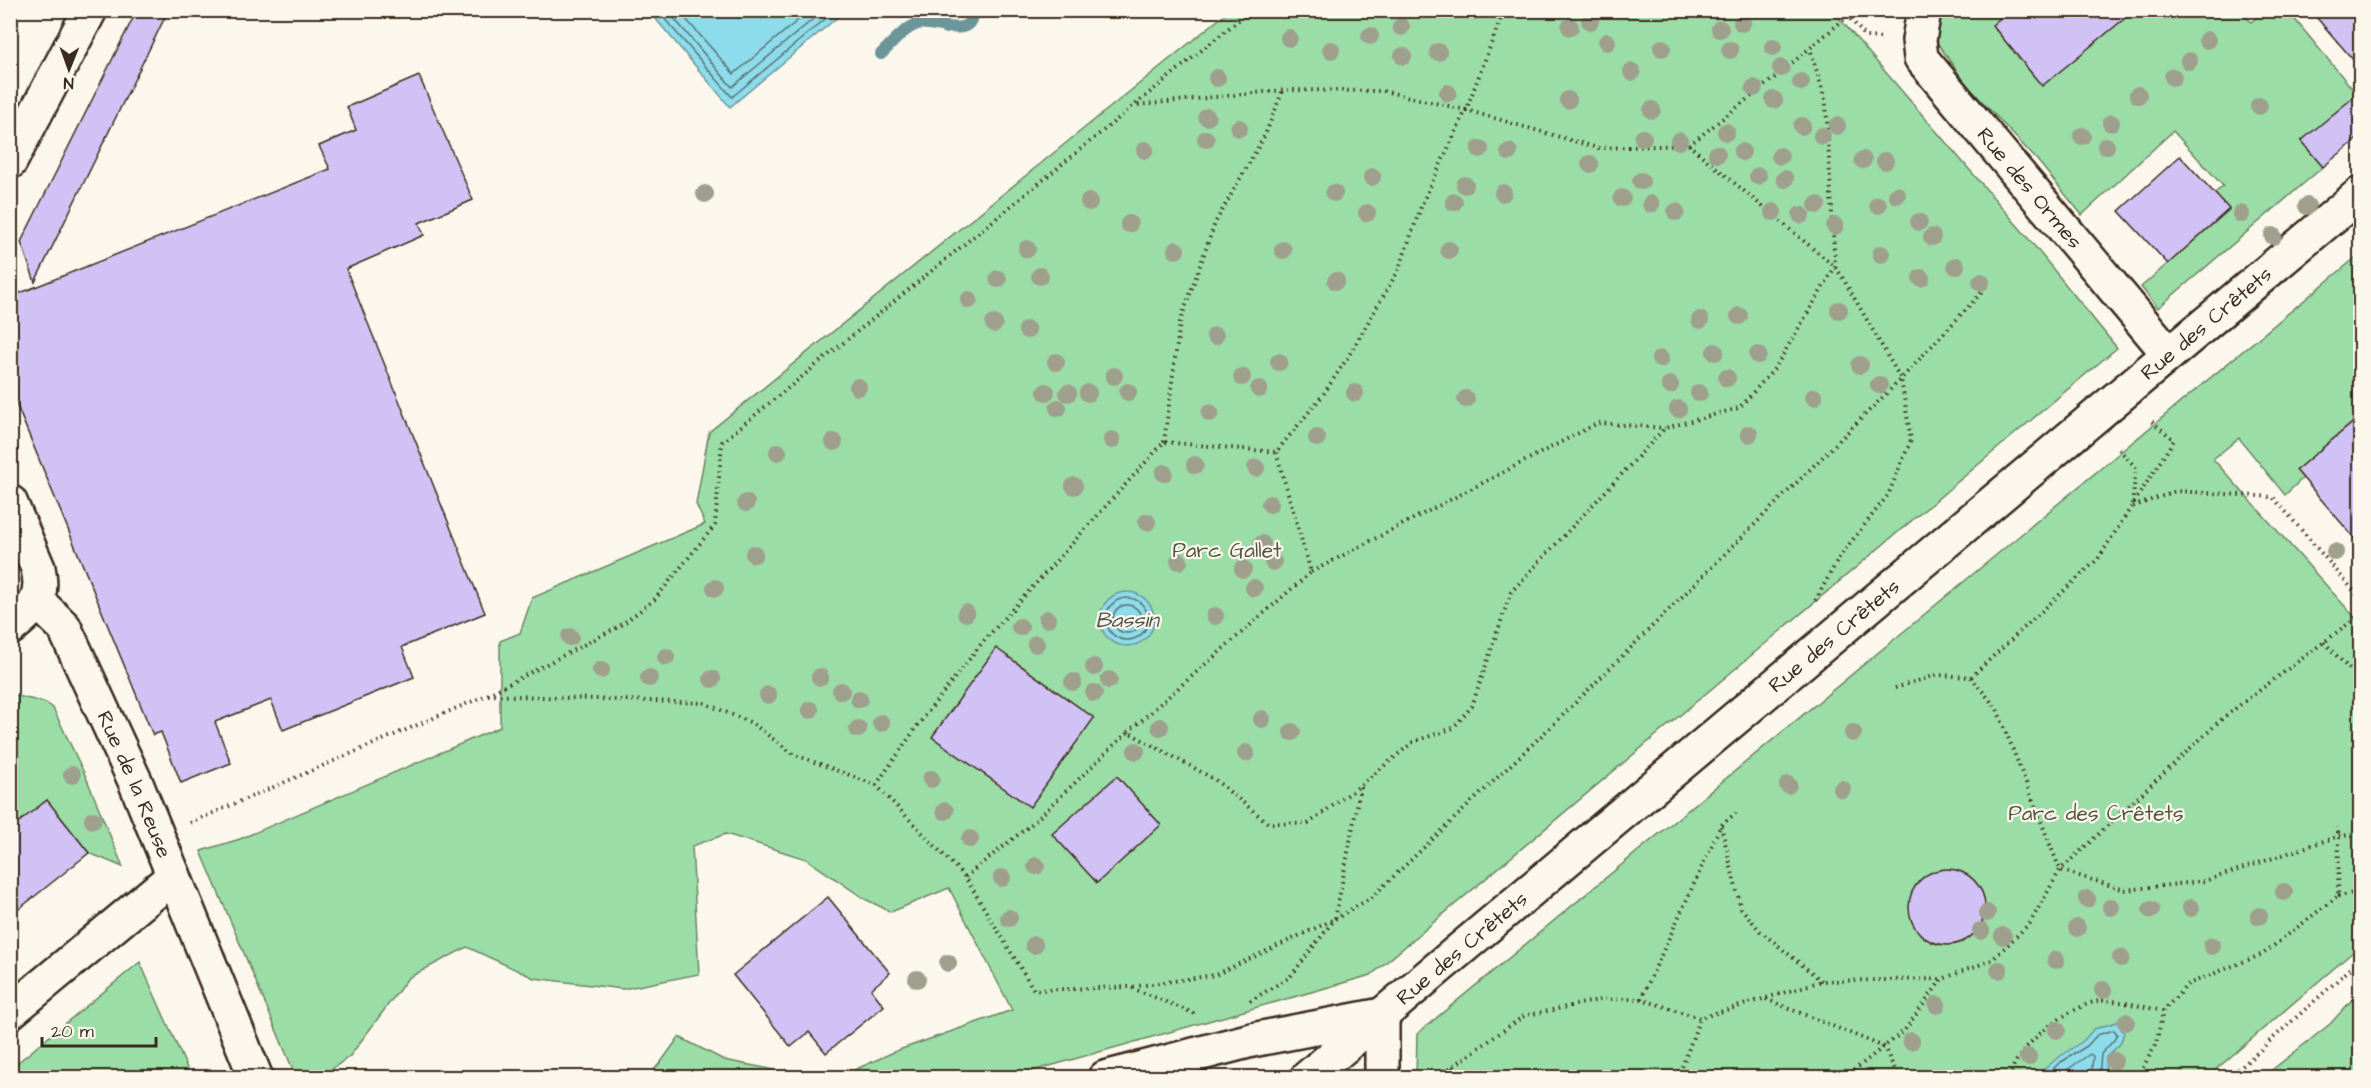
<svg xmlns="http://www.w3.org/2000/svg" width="2371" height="1088" font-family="'Architects Daughter',sans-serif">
<rect width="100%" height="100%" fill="#fbf7ec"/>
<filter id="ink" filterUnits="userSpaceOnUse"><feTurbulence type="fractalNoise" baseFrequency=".0167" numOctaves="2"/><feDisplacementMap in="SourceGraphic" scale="12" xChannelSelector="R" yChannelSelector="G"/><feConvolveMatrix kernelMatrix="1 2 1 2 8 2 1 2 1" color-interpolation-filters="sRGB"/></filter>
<g filter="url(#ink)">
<g fill="#9bdda7" stroke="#6b8462" stroke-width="1.5">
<path d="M2240 10 2251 22 2265 11H2288L2360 98 2301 141 2323 167 2158 308 2141 287 2229 210 2214 194 2223 186 2173 131 2082 215 2037 160 1966 84 1938 44 1933 32 1935 21 1945 11Z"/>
<path d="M1229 11H1833L2023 232 2117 348 1371 975 1011 1077H839L896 1051 1012 1010 949 888 891 912 865 899 806 859 726 834 692 846 699 974 623 989 534 978 467 947 408 978 350 1056 321 1077H296L201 851 240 839 500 727V641L520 633 532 598 705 524 696 504 709 432Z"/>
<path d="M2360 254V416L2296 470 2303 478 2285 495 2239 438 2213 459 2360 623V946L2207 1077 1416 1078 1417 1034Z"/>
<path d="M10 694 46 703 53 708 86 777 123 867 89 853 47 800 11 829Z"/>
<path d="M140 962 191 1077H11V1068Z"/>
<path d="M2360 991V1077H2263L2330 1024Z"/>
<path d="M679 1037 724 1060 770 1069 791 1077H647L661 1062Z"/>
</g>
<g fill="#8ddceb" stroke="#6c9599" stroke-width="1.5">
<path d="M649 11H845L730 107Z"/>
<circle cx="1127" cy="619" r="27"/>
<path d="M2117 1022 2124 1033 2120 1044 2106 1057 2105 1077H2035L2055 1060 2083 1041 2094 1029Z"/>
</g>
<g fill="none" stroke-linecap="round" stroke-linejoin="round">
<g stroke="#5c7170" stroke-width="1.5">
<path d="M657 10 732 97 836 10"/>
<path d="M667 10 732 87 824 10"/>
<path d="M678 10 734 74 810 10"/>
<circle cx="1127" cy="619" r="21"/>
<circle cx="1127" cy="619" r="14"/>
<path d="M2044 1078 2058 1064 2087 1046 2097 1035 2114 1030 2117 1034 2114 1040 2101 1054 2099 1078"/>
<path d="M2055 1078 2090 1054 2093 1056 2091 1078"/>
</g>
<g stroke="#6c9599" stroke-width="12">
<path d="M936 10 940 24 946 28"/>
<path d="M881 54C891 45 904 28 918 24 932 20 974 42 972 10"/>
</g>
</g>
<g fill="#d0c2f4" stroke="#3b2a1e" stroke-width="1.5">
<path d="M137 10 168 11 35 282 21 242Z"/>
<path d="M2010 10H2135L2042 86 1992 25Z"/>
<path d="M2310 10H2361V69Z"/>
<path d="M419 76 473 200 419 223 424 235 346 269 485 613 402 647 414 677 283 730 271 700 215 722 231 763 181 783 161 732 153 735 10 389V297L330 169 319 146 356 130 347 107Z"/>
<path d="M2361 91V136L2323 167 2301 141Z"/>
<path d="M2180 156 2229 209 2168 264 2119 211Z"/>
<path d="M2361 416V546L2296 470Z"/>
<path d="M996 648 1094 718 1030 807 932 737Z"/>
<path d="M1117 776 1161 825 1097 883 1052 834Z"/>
<path d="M47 800 89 853 10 916V829Z"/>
<circle cx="1947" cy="907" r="38"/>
<path d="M828 897 890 973 871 989 884 1006 826 1053 809 1032 791 1047 733 975Z"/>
</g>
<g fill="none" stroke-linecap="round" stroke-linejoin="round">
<defs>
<g id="minor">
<path id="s1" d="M1924 10 1919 40 1921 58 2169 354"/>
<path d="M10 162 90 10"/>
<path d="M10 502 38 568C45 599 33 609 10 628"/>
<path id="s2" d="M37 601 64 627 135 781 256 1078"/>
<path d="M10 1012 174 876"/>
<path d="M1105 1078 1252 1040 1382 1015V1078"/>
<path id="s3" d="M1307 1078 2360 194"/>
</g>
</defs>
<use href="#minor" stroke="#3b2a1e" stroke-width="38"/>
<g stroke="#3b2a1e" stroke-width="4" stroke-dasharray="1.5 4.5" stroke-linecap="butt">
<path d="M1843 10 1866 37 1884 38"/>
<path d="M10 15 16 19"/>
<path d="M10 30 20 10"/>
<path d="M1138 105 1283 90 1383 91 1466 110 1504 10"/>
<path d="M1689 145 1773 79 1848 16"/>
<path d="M1164 442 1180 322 1215 223 1265 135 1283 90"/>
<path d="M2119 449 2136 468 2132 507 2176 491 2273 497 2360 598"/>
<path d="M1311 572 1598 423 1665 428"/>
<path d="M2324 642 2351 671"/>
<path d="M1971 677 2098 559 2174 440 2149 419"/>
<path d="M1895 688 1937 675 1971 677 1997 709 2060 870 2125 890 2205 881 2339 836 2360 834"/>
<path d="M488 695 704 703 752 723 793 754 876 785 965 877 1034 990 1131 987 1215 975 1335 919 1361 785"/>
<path d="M1128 732 1311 572 1276 452"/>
<path d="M876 785 918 725 981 644 1164 442 1276 452 1323 395 1348 357 1399 269 1422 204 1466 110 1598 148 1689 145 1835 267 1841 275 1901 379 1911 440 1888 495 1840 556 1814 603"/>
<path d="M190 823 487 695 620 626 655 599 715 525 722 442 1251 10"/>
<path d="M1721 826 1741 908 1760 931 1822 981"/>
<path d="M965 877 1034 822 1128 732 1214 779 1268 823 1308 824 1361 785 1413 742 1453 728 1472 706 1511 592 1665 428 1739 408 1775 368 1835 267 1826 103 1810 48"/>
<path d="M2338 896 2360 892"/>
<path d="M1132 988 1198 1015"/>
<path d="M1641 999 1721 825 1736 813"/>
<path d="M1766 999 1884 1047 1899 1078"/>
<path d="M1250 1001 1290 977 1335 919 1372 897 1561 717 1901 379 1984 290"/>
<path d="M1452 1067 1477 1078"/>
<path d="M1427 1078 1452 1067 1524 1016 1603 999H1641L1700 1018 1822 981 1942 979"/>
<path d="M1678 1078 1700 1018"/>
<path d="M1844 1078 1904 1031 1942 979 1992 960 2030 923 2060 870 2224 717 2360 615"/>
<path d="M2010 1078C2014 1046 2069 1007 2098 1001 2110 998 2149 1008 2163 1011"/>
<path d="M2137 1078 2156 1044 2163 1011 2188 984 2263 954 2338 896 2339 836 2337 827"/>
<path d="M2229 1078 2360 960"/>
</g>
<use href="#minor" stroke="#fbf7ec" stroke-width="33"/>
</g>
<g fill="#9f9f8d">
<circle cx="1590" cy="21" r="9"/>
<circle cx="1742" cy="23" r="9"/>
<circle cx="1401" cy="27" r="9"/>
<circle cx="1570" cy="27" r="9"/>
<circle cx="1720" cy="29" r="9"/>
<circle cx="1370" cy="36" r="9"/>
<circle cx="1289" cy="38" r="9"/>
<circle cx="2207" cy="40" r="9"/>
<circle cx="1607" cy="42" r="9"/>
<circle cx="1773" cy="47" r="9"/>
<circle cx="1662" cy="48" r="9"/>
<circle cx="1331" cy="50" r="9"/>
<circle cx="1730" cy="50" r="9"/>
<circle cx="1438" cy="52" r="9"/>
<circle cx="1403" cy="56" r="9"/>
<circle cx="2189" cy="61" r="9"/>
<circle cx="1781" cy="68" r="9"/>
<circle cx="1632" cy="72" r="9"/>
<circle cx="2173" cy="77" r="9"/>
<circle cx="1217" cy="78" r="9"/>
<circle cx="1801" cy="82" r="9"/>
<circle cx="1754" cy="88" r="9"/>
<circle cx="1448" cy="93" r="9"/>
<circle cx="2138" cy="95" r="9"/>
<circle cx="1568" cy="100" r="9"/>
<circle cx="1774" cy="100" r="9"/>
<circle cx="2259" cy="106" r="9"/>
<circle cx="1652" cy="110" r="9"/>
<circle cx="1207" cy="117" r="9"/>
<circle cx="2111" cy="123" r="9"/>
<circle cx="1802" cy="126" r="9"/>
<circle cx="1837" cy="126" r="9"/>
<circle cx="1239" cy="128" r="9"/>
<circle cx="1726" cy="132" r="9"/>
<circle cx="1822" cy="136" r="9"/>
<circle cx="2082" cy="136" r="9"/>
<circle cx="1643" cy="138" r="9"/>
<circle cx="1206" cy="139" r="9"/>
<circle cx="1679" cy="141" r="9"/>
<circle cx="2106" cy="146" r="9"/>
<circle cx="1480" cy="149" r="9"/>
<circle cx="1145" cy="150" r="9"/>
<circle cx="1509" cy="152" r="9"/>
<circle cx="1742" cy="152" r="9"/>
<circle cx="1717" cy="154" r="9"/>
<circle cx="1780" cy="156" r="9"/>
<circle cx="1863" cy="160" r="9"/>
<circle cx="1885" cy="161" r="9"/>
<circle cx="1590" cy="164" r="9"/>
<circle cx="1758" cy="176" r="9"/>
<circle cx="1372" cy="177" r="9"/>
<circle cx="1785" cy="179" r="9"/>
<circle cx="1641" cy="181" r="9"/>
<circle cx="1465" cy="185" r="9"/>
<circle cx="1334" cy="193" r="9"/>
<circle cx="1503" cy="193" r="9"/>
<circle cx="705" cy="194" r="9"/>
<circle cx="1897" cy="195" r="9"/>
<circle cx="1622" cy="198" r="9"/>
<circle cx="1089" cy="202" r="9"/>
<circle cx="1454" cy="202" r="9"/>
<circle cx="1651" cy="204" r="9"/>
<circle cx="1817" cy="205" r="9"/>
<circle cx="1878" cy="205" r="9"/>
<circle cx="2307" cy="206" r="9"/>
<circle cx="1676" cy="212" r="9"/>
<circle cx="1773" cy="212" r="9"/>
<circle cx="1367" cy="213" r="9"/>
<circle cx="2241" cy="214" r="9"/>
<circle cx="1801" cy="215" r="9"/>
<circle cx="1919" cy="222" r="9"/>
<circle cx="1129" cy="224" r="9"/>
<circle cx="1835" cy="226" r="9"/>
<circle cx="2273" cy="236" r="9"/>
<circle cx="1932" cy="237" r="9"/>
<circle cx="1027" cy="249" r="9"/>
<circle cx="1176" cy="250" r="9"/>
<circle cx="1283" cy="250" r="9"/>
<circle cx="1449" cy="250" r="9"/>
<circle cx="1881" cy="254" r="9"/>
<circle cx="1956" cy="266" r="9"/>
<circle cx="1040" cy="276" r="9"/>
<circle cx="1921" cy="278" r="9"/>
<circle cx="998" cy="279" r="9"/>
<circle cx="1336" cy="281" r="9"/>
<circle cx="1981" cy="282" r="9"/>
<circle cx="969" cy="300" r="9"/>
<circle cx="1839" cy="310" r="9"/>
<circle cx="1739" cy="316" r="9"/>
<circle cx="1700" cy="320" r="9"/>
<circle cx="994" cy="324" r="9"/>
<circle cx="1027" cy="330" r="9"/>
<circle cx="1215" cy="336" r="9"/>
<circle cx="1715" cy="352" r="9"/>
<circle cx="1758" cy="355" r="9"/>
<circle cx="1660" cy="359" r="9"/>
<circle cx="1056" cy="362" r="9"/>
<circle cx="1279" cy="362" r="9"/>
<circle cx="1860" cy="365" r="9"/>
<circle cx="1114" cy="376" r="9"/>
<circle cx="1242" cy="377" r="9"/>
<circle cx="1727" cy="378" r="9"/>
<circle cx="1670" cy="385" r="9"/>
<circle cx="1879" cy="385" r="9"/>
<circle cx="858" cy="387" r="9"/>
<circle cx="1259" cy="389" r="9"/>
<circle cx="1046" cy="392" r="9"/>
<circle cx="1128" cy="392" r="9"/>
<circle cx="1068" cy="393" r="9"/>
<circle cx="1088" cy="393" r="9"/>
<circle cx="1355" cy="393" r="9"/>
<circle cx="1699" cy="393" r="9"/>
<circle cx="1814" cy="397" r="9"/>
<circle cx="1466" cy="399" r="9"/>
<circle cx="1058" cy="408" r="9"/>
<circle cx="1678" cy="409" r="9"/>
<circle cx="1210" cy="413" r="9"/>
<circle cx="1749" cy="434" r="9"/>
<circle cx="1317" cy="438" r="9"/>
<circle cx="1112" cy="440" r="9"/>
<circle cx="834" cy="442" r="9"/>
<circle cx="778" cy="452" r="9"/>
<circle cx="1195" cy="465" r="9"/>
<circle cx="1256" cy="468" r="9"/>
<circle cx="1164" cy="473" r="9"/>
<circle cx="1074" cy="486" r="9"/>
<circle cx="746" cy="503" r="9"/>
<circle cx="1270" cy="504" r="9"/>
<circle cx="1147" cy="522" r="9"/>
<circle cx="1262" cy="544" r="9"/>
<circle cx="2335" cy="552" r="9"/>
<circle cx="754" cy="554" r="9"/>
<circle cx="1179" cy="561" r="9"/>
<circle cx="1273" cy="562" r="9"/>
<circle cx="1243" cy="569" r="9"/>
<circle cx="715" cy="588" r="9"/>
<circle cx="1254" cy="588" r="9"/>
<circle cx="966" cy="613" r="9"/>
<circle cx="1215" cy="616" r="9"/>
<circle cx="1047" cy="619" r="9"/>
<circle cx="1020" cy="627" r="9"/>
<circle cx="570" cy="637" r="9"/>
<circle cx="1036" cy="644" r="9"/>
<circle cx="666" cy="657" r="9"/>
<circle cx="1094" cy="667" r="9"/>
<circle cx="601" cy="670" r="9"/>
<circle cx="820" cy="677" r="9"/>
<circle cx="649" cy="678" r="9"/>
<circle cx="712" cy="679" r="9"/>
<circle cx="1109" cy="680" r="9"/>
<circle cx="1073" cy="682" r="9"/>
<circle cx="841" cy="691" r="9"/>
<circle cx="1094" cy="693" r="9"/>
<circle cx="768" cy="695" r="9"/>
<circle cx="859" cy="699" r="9"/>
<circle cx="810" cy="710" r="9"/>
<circle cx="1262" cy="719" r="9"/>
<circle cx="881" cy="723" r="9"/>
<circle cx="1160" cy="727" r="9"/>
<circle cx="858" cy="729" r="9"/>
<circle cx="1292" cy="732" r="9"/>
<circle cx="1853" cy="733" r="9"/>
<circle cx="1136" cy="751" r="9"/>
<circle cx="1246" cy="753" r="9"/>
<circle cx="72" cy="775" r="9"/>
<circle cx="931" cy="779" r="9"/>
<circle cx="1788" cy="785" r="9"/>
<circle cx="1842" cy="789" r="9"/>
<circle cx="945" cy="811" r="9"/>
<circle cx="93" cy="820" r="9"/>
<circle cx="970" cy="839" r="9"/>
<circle cx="1036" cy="866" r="9"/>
<circle cx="1002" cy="878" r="9"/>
<circle cx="2284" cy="892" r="9"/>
<circle cx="2087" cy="899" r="9"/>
<circle cx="2111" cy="907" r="9"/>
<circle cx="2191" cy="908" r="9"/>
<circle cx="2151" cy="910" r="9"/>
<circle cx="1987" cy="913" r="9"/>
<circle cx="2259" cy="916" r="9"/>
<circle cx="1009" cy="918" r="9"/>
<circle cx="2077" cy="928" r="9"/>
<circle cx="1981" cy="931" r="9"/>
<circle cx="2003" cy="936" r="9"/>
<circle cx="1034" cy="945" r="9"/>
<circle cx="2212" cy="946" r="9"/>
<circle cx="2121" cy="958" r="9"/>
<circle cx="2056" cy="960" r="9"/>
<circle cx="948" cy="963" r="9"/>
<circle cx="1999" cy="970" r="9"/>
<circle cx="917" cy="979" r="9"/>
<circle cx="2103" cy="990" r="9"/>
<circle cx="1937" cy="1005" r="9"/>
<circle cx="2126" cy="1022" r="9"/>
<circle cx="2057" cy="1030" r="9"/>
<circle cx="1911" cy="1041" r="9"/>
<circle cx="2028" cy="1057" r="9"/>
<circle cx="2114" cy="1061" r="9"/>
</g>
</g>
<g text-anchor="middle" stroke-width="4.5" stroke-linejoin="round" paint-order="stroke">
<g font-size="21" fill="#3b2a1e" stroke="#fbf7ec">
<text dy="7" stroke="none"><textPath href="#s1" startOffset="218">Rue des Ormes</textPath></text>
<text dy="7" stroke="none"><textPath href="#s3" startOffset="1174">Rue des Crêtets</textPath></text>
<text dy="7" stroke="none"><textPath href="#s3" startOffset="688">Rue des Crêtets</textPath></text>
<text dy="7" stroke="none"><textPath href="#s2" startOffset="210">Rue de la Reuse</textPath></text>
<text dy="7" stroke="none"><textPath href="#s3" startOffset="202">Rue des Crêtets</textPath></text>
</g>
<g font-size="21" fill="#535740" stroke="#fbf7ec">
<text x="1227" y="557">Parc Gallet</text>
<text x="2096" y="820">Parc des Crêtets</text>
</g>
<g font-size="22" font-style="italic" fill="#505651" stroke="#fbf7ec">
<text x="1127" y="627">Bassin</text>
</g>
</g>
<rect width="2371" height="1088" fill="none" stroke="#fbf7ec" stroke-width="36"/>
<rect x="18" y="18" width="2335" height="1052" fill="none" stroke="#3b2a1e" stroke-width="2" filter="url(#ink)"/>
<g transform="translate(69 69) rotate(181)" stroke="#fbf7ec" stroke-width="4.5" paint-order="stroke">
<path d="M0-4.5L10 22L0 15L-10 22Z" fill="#3b2a1e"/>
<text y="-9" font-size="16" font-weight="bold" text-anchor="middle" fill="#3b2a1e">N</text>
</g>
<path d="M42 1037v9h114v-9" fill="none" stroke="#3b2a1e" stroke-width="3"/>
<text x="51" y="1037" font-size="18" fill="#3b2a1e" stroke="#fbf7ec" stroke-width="4.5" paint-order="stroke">20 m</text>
</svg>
